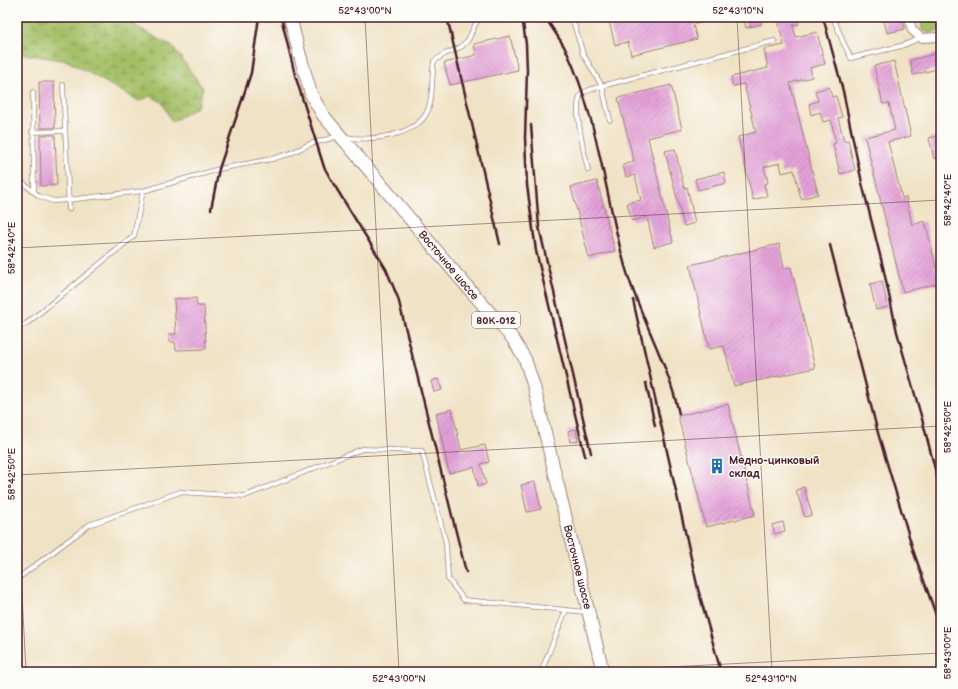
<svg xmlns="http://www.w3.org/2000/svg" width="958" height="689" font-family="'Balsamiq Sans',sans-serif">
<defs>
<pattern id="grass-tufts" width="24" height="20" patternUnits="userSpaceOnUse"><rect width="24" height="20" fill="#a4c066"/><path d="M3 7l-1-3M5 7V3M7 7l1-3M15 17l-1-3M17 17v-4M19 17l1-3" fill="none" stroke="#889b54"/></pattern>
<pattern id="wetland-marsh" width="20" height="14" patternUnits="userSpaceOnUse"><rect width="20" height="14" fill="#a4c066"/><path d="M1 5h8M5 5V1M11 12h8M15 12V8" fill="none" stroke="#889b54"/></pattern>
<pattern id="building-hatch" width="6" height="6" patternUnits="userSpaceOnUse"><rect width="6" height="6" fill="#e4a1d9"/><path d="M-1 1l2-2M0 6l6-6M5 7l2-2" fill="none" stroke="#bb83b0"/></pattern>
</defs>
<rect width="100%" height="100%" fill="#fdfcf7"/>
<filter id="ink" filterUnits="userSpaceOnUse"><feTurbulence type="fractalNoise" baseFrequency=".025" numOctaves="2"/><feDisplacementMap in="SourceGraphic" scale="8" xChannelSelector="R" yChannelSelector="G"/><feConvolveMatrix kernelMatrix="1 2 1 2 8 2 1 2 1" color-interpolation-filters="sRGB"/></filter>
<filter id="wash" filterUnits="userSpaceOnUse"><feTurbulence type="fractalNoise" baseFrequency=".012" numOctaves="4" result="noise"/><feDisplacementMap in="SourceGraphic" scale="16" xChannelSelector="R" yChannelSelector="G"/><feGaussianBlur stdDeviation="0.9" result="paint"/><feColorMatrix in="noise" values="0 0 0 0 0 0 0 0 0 0 0 0 0 0 0 0 0 1.4 0 .05"/><feComposite in="paint" operator="in"/></filter>
<g filter="url(#wash)">
<rect width="100%" height="100%" fill="#f0e2c5"/>
<path fill="url(#grass-tufts)" stroke="#777048" d="M921 17H941V30L929 33 922 30Z"/>
<path fill="url(#wetland-marsh)" stroke="#777048" d="M17 17H120L173 47 203 88 197 107 172 122 162 102 150 96 139 101 68 61 17 53Z"/>
<g id="blocks">
<g fill="url(#building-hatch)">
<path d="M608 17H714L715 19 693 25 697 39 631 55 628 42 615 45Z"/>
<path d="M743 17H759L761 24 746 28Z"/>
<path d="M777 17H797L799 24 793 25 796 37 817 32 825 64 810 68 812 77 790 83 818 194 801 199 794 170 782 173 780 163 764 167 768 183 764 184 767 196 753 200 738 137 756 132 744 84 733 86 731 77 768 68 764 49 784 45Z"/>
<path d="M883 17H902L905 29 887 33Z"/>
<path d="M510 36 518 70 450 85 444 63 476 55 474 44Z"/>
<path d="M939 53 941 68 913 75 910 60Z"/>
<path d="M894 61 911 136 888 142 902 198 906 197 912 225 925 221 940 283 903 292 865 137 895 130 889 103 883 104 874 66Z"/>
<path d="M39 82H54L55 128H40Z"/>
<path d="M671 85 682 129 648 138 673 242 654 247 647 217 632 221 627 203 641 200 635 175 626 177 623 165 634 162 618 98Z"/>
<path d="M829 87 832 97 836 96 842 117 838 118 844 141 848 140 855 170 840 174 833 144 836 143 831 120 823 122 820 112 811 115 809 104 818 101 815 91Z"/>
<path d="M41 135H55L57 185 41 186 40 137Z"/>
<path d="M941 135V157L934 159 929 138Z"/>
<path d="M675 149 684 188 687 187 695 223 684 226 665 151Z"/>
<path d="M724 172 726 183 698 190 695 179Z"/>
<path d="M597 181 615 251 589 258 571 187Z"/>
<path d="M779 244 784 268 791 267 815 368 734 386 724 346 709 349 690 265Z"/>
<path d="M882 281 888 307 876 310 870 284Z"/>
<path d="M196 298 197 306H204L206 349 176 350 175 342H169V334H176L174 299Z"/>
<path d="M438 379 442 390 434 392 431 381Z"/>
<path d="M728 404 755 515 706 527 678 416Z"/>
<path d="M452 409 461 450 485 445 489 462 481 464 486 484 478 486 474 467 449 473 436 413Z"/>
<path d="M576 429 578 441 570 442 568 431Z"/>
<path d="M535 482 541 509 527 512 521 485Z"/>
<path d="M804 487 812 515 805 517 796 490Z"/>
<path d="M783 522 785 531 775 534 772 525Z"/>
</g>
</g>
</g>
<g filter="url(#ink)">
<use href="#blocks" fill-opacity="0" stroke="#9d8078" stroke-width="1"/>
<g fill="none" stroke-linecap="round" stroke-linejoin="round">
<defs>
<g id="service">
<path d="M572 17 583 54 602 86 610 120"/>
<path d="M833 17 843 42 851 58 901 46 921 38"/>
<path d="M63 85 69 209"/>
<path d="M33 92 34 192"/>
<path d="M32 132 65 131"/>
<path d="M346 137C369 142 418 136 428 110 434 95 431 77 434 61L445 54 461 47 468 40 476 23 477 17"/>
<path d="M588 170C585 155 571 103 582 94 586 90 596 88 602 86L774 41"/>
<path d="M17 178 39 196 53 201 68 200 143 191 219 169 272 159 289 154 310 144 339 136"/>
<path d="M17 327 26 324 134 236 143 191"/>
<path d="M17 579 89 525 180 492 245 496 362 449 422 451 446 543 448 579 464 600 586 612"/>
<path d="M541 672 566 610"/>
</g>
<path id="minor" d="M909 17 912 30 921 38 941 37"/>
<path id="primary" d="M290 17 299 52 311 94 323 115 457 275 513 339 525 359 534 387 603 672"/>
</defs>
<use href="#service" stroke="#9d8078" stroke-width="5.5"/>
<use href="#minor" stroke="#9d8078" stroke-width="10"/>
<use href="#primary" stroke="#9d8078" stroke-width="14"/>
<use href="#service" stroke="#fff" stroke-width="4"/>
<use href="#minor" stroke="#fff" stroke-width="8"/>
<use href="#primary" stroke="#fff" stroke-width="12"/>
<g stroke="#4a1f2b" stroke-width="2.5">
<path d="M281 17 295 75 324 167 333 183 386 269 398 298 466 572"/>
<path d="M447 17 500 244"/>
<path d="M522 17 526 44 527 70 525 138 527 185 536 251 585 456"/>
<path d="M545 17C552 28 560 39 566 50 598 118 605 195 625 266 639 316 668 362 679 414"/>
<path d="M823 17 843 91 862 183 883 267 897 332 922 419 941 492"/>
<path d="M531 125 539 227 591 453"/>
<path d="M211 209 219 169 251 73 259 17"/>
<path d="M830 245 878 433 914 553 941 629"/>
<path d="M633 300 698 589 721 672"/>
<path d="M646 383 655 426"/>
</g>
</g>
</g>
<path fill="none" stroke="#4a1f2b" stroke-width="1" stroke-opacity="0.45" d="M365 17 399 672M737 17 772 672M17 22 114 17M17 248 941 200M17 475 941 426M17 496 26 672M572 672 941 653"/>
<defs>
<symbol id="building-bare" viewBox="-9 -9 18 18"><path d="M-4-6H4V6H1V3H-1V6H-4ZM-2.5-4.3h1.7v1.8h-1.7ZM.8-4.3h1.7v1.8H.8ZM-2.5-1h1.7V.8h-1.7ZM.8-1h1.7V.8H.8Z" fill="#1f6fb2" stroke="#fdfcf7" stroke-width="2.5" paint-order="stroke"/></symbol>
</defs>
<g fill-rule="evenodd">
<use href="#building-bare" x="706" y="455" width="22" height="22"/>
</g>
<g text-anchor="middle" stroke-width="3" stroke-linejoin="round" paint-order="stroke">
<rect fill="#fdfcf7" stroke="#806168" stroke-width="1" x="472" y="312" width="48" height="16" rx="3"/>
<g font-size="10" font-weight="bold" fill="#4a1f2b">
<text x="496" y="324">80К-012</text>
</g>
<g font-size="11" fill="#4a1f2b" stroke="#fdfcf7">
<text transform="translate(449 265) rotate(50)" y="4">Восточное шоссе</text>
<text transform="translate(578 567) rotate(76)" y="4">Восточное шоссе</text>
</g>
<g font-size="11" font-weight="bold" fill="#4a1f2b" stroke="#fdfcf7" text-anchor="start">
<text x="729" y="464">Медно-цинковый<tspan x="729" dy="13">склад</tspan></text>
</g>
</g>
<rect width="958" height="689" fill="none" stroke="#fdfcf7" stroke-width="44"/>
<rect x="22" y="22" width="914" height="645" fill="none" stroke="#4a1f2b" stroke-width="1.5"/>
<g font-size="10" text-anchor="middle" fill="#4a1f2b">
<text x="365" y="14">52°43'00"N</text>
<text x="738" y="14">52°43'10"N</text>
<text transform="translate(947 200) rotate(-90)" y="4">58°42'40"E</text>
<text transform="translate(11 248) rotate(-90)" y="4">58°42'40"E</text>
<text transform="translate(947 427) rotate(-90)" y="4">58°42'50"E</text>
<text transform="translate(11 474) rotate(-90)" y="4">58°42'50"E</text>
<text transform="translate(947 653) rotate(-90)" y="4">58°43'00"E</text>
<text x="399" y="682">52°43'00"N</text>
<text x="771" y="682">52°43'10"N</text>
</g>
</svg>
